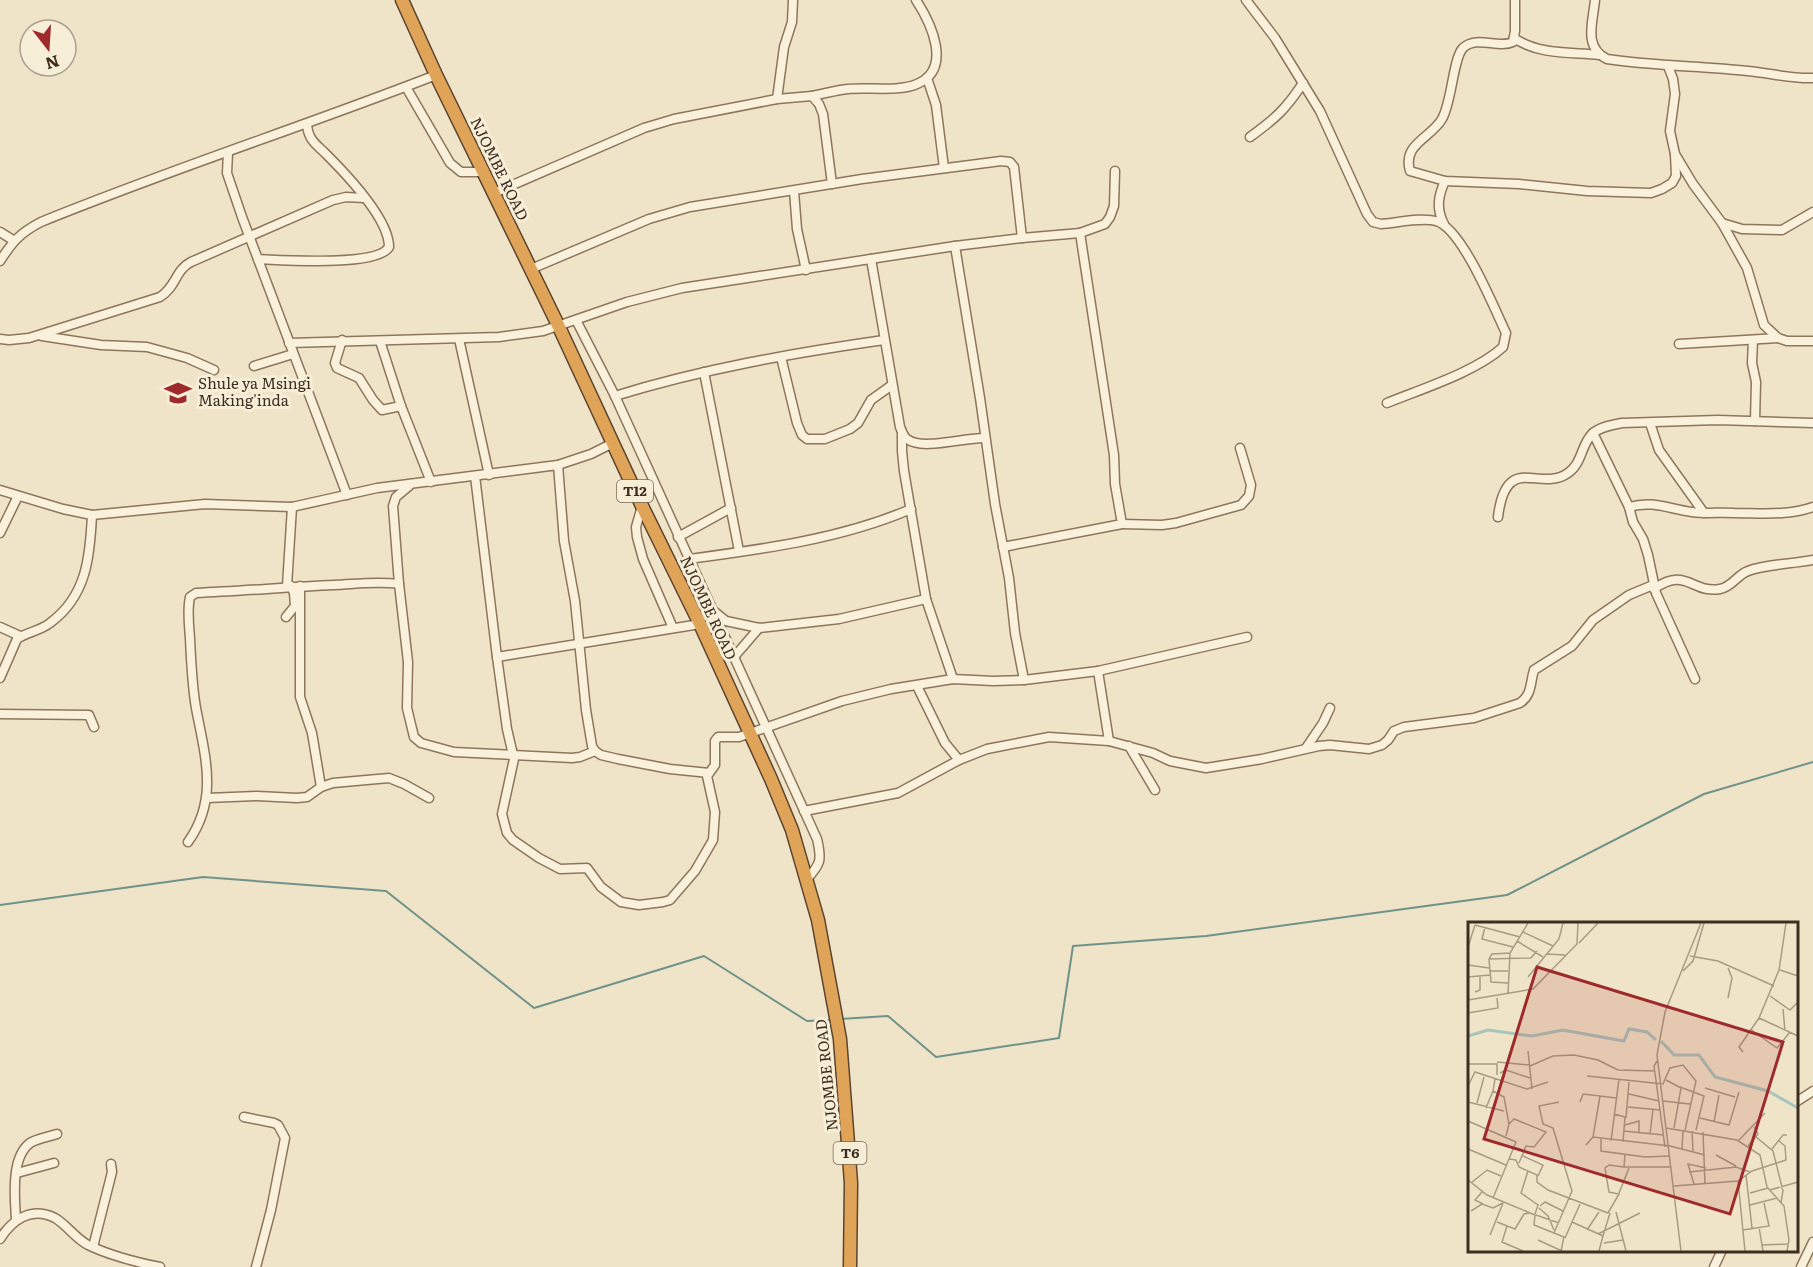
<svg xmlns="http://www.w3.org/2000/svg" width="1813" height="1267" font-family="Literata,serif">
<rect width="100%" height="100%" fill="#f0e4c8"/>
<g fill="none" stroke-linecap="round" stroke-linejoin="round">
<g stroke="#6f938a" stroke-width="2">
<path d="M0 905 203 877 386 891 534 1008 704 956 807 1021 831 1020"/>
<path d="M840 1019 888 1016 936 1057 1059 1038 1073 946 1206 936 1507 895 1704 794 1813 762"/>
</g>
<defs>
<g id="minor">
<path d="M1246 0 1275 38 1320 111 1367 214 1373 222 1381 224C1396 223 1422 217 1436 221 1462 228 1494 308 1506 333L1503 347C1476 372 1421 389 1387 403"/>
<path d="M1515 0V31L1513 42C1498 49 1477 35 1463 48 1453 58 1452 102 1442 119 1431 138 1402 144 1410 171L1445 181 1519 184 1587 191 1651 193 1662 189 1672 183 1676 176 1675 154"/>
<path d="M1595 0C1593 22 1583 47 1607 59 1654 66 1701 66 1748 71 1770 73 1791 79 1813 78"/>
<path d="M1514 38C1539 55 1570 52 1599 55"/>
<path d="M1668 66 1673 79 1675 94 1670 131 1675 154 1693 184 1722 223 1747 268 1764 325 1778 338 1787 341H1813"/>
<path d="M927 78 936 105 944 168"/>
<path d="M406 87 450 163 461 172H483"/>
<path d="M812 96C824 94 836 90 848 89 868 87 899 92 917 84 953 69 931 23 916 0"/>
<path d="M777 99 784 47 792 22 793 0"/>
<path d="M1250 137C1275 119 1286 109 1303 83"/>
<path d="M228 153 227 173 242 217 347 495"/>
<path d="M794 191 797 229 806 270"/>
<path d="M494 193 644 128 674 119 777 99 812 96 819 104 823 114 832 184"/>
<path d="M1722 223 1742 229 1782 230 1813 212"/>
<path d="M1444 224C1436 209 1438 196 1445 181"/>
<path d="M0 232 13 240"/>
<path d="M955 246 980 398 995 504 1009 578 1015 633 1024 680"/>
<path d="M258 259C282 260 378 267 389 247 389 219 346 174 326 154 316 144 308 140 307 124"/>
<path d="M871 259 900 427C902 431 903 436 907 439 922 451 966 437 985 438"/>
<path d="M0 261C13 241 20 233 41 222 171 169 305 126 436 75"/>
<path d="M531 269 649 219 690 207 862 179 1001 161 1010 162 1014 167 1022 238"/>
<path d="M576 320 615 396 817 839C822 860 821 864 806 880"/>
<path d="M42 336 101 345 147 347 187 358 214 370"/>
<path d="M0 339 9 340 29 338 160 297C177 286 175 270 191 262L333 200 346 197 364 198"/>
<path d="M459 339 489 475"/>
<path d="M342 340 335 363 337 368 359 378 373 400 382 410 401 406"/>
<path d="M1753 340 1752 363 1756 382 1755 421"/>
<path d="M380 341 401 406 431 482"/>
<path d="M289 343 499 337 543 331 627 302 682 288 955 246 1022 238 1080 233 1105 224 1110 217 1114 206 1115 171"/>
<path d="M1679 344 1778 338"/>
<path d="M781 357 797 423 802 435 807 439H825L850 429 858 423 871 400 892 385"/>
<path d="M254 366 293 354"/>
<path d="M704 372 739 551"/>
<path d="M615 396C702 369 793 353 884 340"/>
<path d="M1650 423 1659 450 1704 513"/>
<path d="M902 433V451L904 471 926 599 953 679"/>
<path d="M1593 433 1629 507 1633 522 1643 539 1648 555 1656 593 1695 679"/>
<path d="M558 465 564 541 575 601 586 710 592 746 595 751 601 755 618 759 670 769 709 773"/>
<path d="M475 476 497 657 507 729 514 759 502 814 507 833 513 840 539 858 560 869 587 868 601 887 621 902 639 905 663 902 670 900 695 871 713 840 715 812 707 776 715 765V741L718 737H739L842 701 891 689 953 679 993 681 1024 680 1098 671 1247 637"/>
<path d="M409 486 396 497 393 506 399 584 408 662 407 708 414 737 421 743 454 752 572 758 580 757 595 751"/>
<path d="M0 490 63 509 92 515 205 504 292 507 377 488 558 465 591 454 613 443"/>
<path d="M642 506 636 527 637 537 643 559 673 628"/>
<path d="M1629 507C1654 500 1668 509 1692 512 1706 514 1720 512 1734 513 1760 513 1788 516 1813 507"/>
<path d="M1498 517C1506 451 1540 493 1568 473 1582 464 1581 445 1592 434 1599 427 1612 425 1622 423L1718 420 1813 423"/>
<path d="M1122 524 1162 525 1176 523 1241 505 1249 496 1251 485 1240 448"/>
<path d="M0 533 18 496"/>
<path d="M678 537 731 508"/>
<path d="M1003 547 1122 524 1115 484 1114 455 1080 233"/>
<path d="M689 559C764 549 841 539 911 509"/>
<path d="M287 586 292 507"/>
<path d="M300 586V697L312 733 321 787"/>
<path d="M1654 589C1686 566 1692 594 1720 589 1732 587 1737 575 1748 571 1766 564 1793 564 1813 560"/>
<path d="M715 612 726 621 759 628 839 619 926 599"/>
<path d="M286 617 295 606 294 593 291 586"/>
<path d="M0 627 20 636"/>
<path d="M497 657 700 624"/>
<path d="M734 657 759 628"/>
<path d="M1098 671 1109 741"/>
<path d="M0 678 17 639C27 632 40 631 50 623 87 596 90 556 92 515"/>
<path d="M917 686 945 743 959 760"/>
<path d="M0 714 89 715 94 727"/>
<path d="M1129 746 1155 790"/>
<path d="M1306 748 1323 723 1330 708"/>
<path d="M207 798 257 796 297 798 307 797 321 787 333 783 389 778 404 784 429 798"/>
<path d="M804 811 898 793 959 760 987 749 1049 737 1109 741 1153 753 1170 761 1206 768 1262 759 1319 746 1330 745 1369 749 1382 745 1388 740 1394 731 1404 727 1474 718 1520 703C1532 695 1530 683 1534 670L1572 646 1593 620 1629 595 1653 585"/>
<path d="M188 842C219 799 205 756 196 708 192 685 191 661 190 638 189 625 187 610 190 597L196 593C243 591 288 587 334 585 356 584 377 581 399 584"/>
<path d="M1796 1102 1813 1091"/>
<path d="M244 1117 274 1123 278 1125 285 1138 271 1210 256 1267"/>
<path d="M17 1173 54 1163"/>
<path d="M16 1220C15 1199 10 1158 30 1143 38 1138 48 1137 57 1134"/>
<path d="M0 1239C12 1220 31 1206 55 1218 67 1225 75 1238 88 1245 111 1256 135 1262 160 1267"/>
<path d="M93 1247 112 1172 111 1164"/>
<path d="M1714 1267 1722 1250"/>
<path d="M1801 1267 1813 1242"/>
</g>
<path id="highway" d="M402 0 436 75 559 327 642 506 700 624 771 779 792 830 818 920 840 1039 851 1183 850 1267"/>
</defs>
<use href="#minor" stroke="#8d765c" stroke-width="11"/>
<use href="#highway" stroke="#5b4430" stroke-width="15"/>
<use href="#minor" stroke="#faf1dc" stroke-width="8"/>
<use href="#highway" stroke="#e0a458" stroke-width="12"/>
</g>
<defs>
<symbol id="school-bare" viewBox="-9 -9 18 18"><path d="M0-5L7-2L0 1L-7-2ZM-4 1L0 2.5L4 1V4Q0 6-4 4Z" fill="#9e2a2b" stroke="#f7eed8" stroke-width="2.5" paint-order="stroke"/></symbol>
</defs>
<g fill-rule="evenodd">
<use href="#school-bare" x="159" y="374" width="38" height="38"/>
</g>
<g text-anchor="middle" stroke-width="6" stroke-linejoin="round" paint-order="stroke">
<g fill="#f7eed8" stroke="#756857" stroke-width="1.5">
<rect x="617" y="480" width="36" height="22" rx="4.5"/>
<rect x="833.5" y="1142" width="33" height="22" rx="4.5"/>
</g>
<g font-size="14" font-weight="bold" fill="#3d2e20">
<text x="635" y="496">T12</text>
<text x="850" y="1158">T6</text>
</g>
<g font-size="15" fill="#3d2e20" stroke="#f7eed8">
<text transform="translate(499 169) rotate(64)" y="5">NJOMBE ROAD</text>
<text transform="translate(708 608) rotate(65)" y="5">NJOMBE ROAD</text>
<text transform="translate(827 1075) rotate(-96)" y="5">NJOMBE ROAD</text>
</g>
<g font-size="15" fill="#3d2e20" stroke="#f7eed8" text-anchor="start">
<text x="198" y="389">Shule ya Msingi<tspan x="198" dy="17">Making'inda</tspan></text>
</g>
</g>
<g transform="translate(1468 922)">
<rect width="330" height="330" fill="#f0e4c8"/>
<path fill="none" stroke="#a9c4bc" stroke-width="3" d="M0 114 20 108 64 114 95 108 156 119 161 107 179 110 188 118M193 119 206 133H231L247 155 300 169 330 186"/>
<path fill="none" stroke="#a89b85" stroke-width="1.5" d="M318 1 311 48 291 96 330 114M7 3 52 15M17 5 14 17 45 25M55 10 85 24M49 19 75 35M111 21 130 1M0 25 7 3M78 32 97 33M222 34 250 39 306 64M21 37 63 36 69 29M0 43 21 46M260 46 264 56 260 76M312 48 330 54M22 49H40M215 49 225 39 236 1M0 55 22 53M60 55 91 17 95 1M40 61 23 60 21 37 24 32 42 31M7 70 12 68V55M40 72 42 31 60 1M302 74 322 88 330 80M0 78 65 67 109 22 110 1M315 87 317 109M0 91 30 86 29 76M282 107 309 126 322 110M60 129 64 167M275 130 271 125 291 96M189 139 186 144 197 225M29 140 62 143M0 142H29V153M62 144 85 134 106 133 130 138 150 148 187 149M32 151 38 148 62 156M119 154 195 162 202 146 215 143 228 159 217 208M27 157 25 169 36 175 41 202 38 214M198 158 213 166 206 206M0 164 7 150 59 167 80 160M212 165 236 174 228 208M237 166 267 175M161 172 191 179M195 179 222 182M0 180 36 189M112 180 115 172 132 174M9 181 16 155M160 185 192 188M18 186 25 169M146 192 157 195 155 220M158 196 161 160M232 196 261 203 271 170M0 199 48 220 25 276M246 200 251 173M41 202 46 197 78 210 66 225 58 224 51 241M157 203 171 199V211M198 206 269 218 292 233 299 265 316 284 321 318 319 329M156 209 195 213M224 209 225 230M235 210 237 262M182 212 185 187M125 215 132 174 148 176M288 215 305 229 315 269 313 280M133 217V229L177 235 201 234M271 218 297 191M143 219 151 157M118 223 125 215 202 224 237 233M280 224 290 212 286 205M0 227 38 243M214 227 215 208M304 227 315 213H319M157 232 156 245H203M248 233 268 244M55 234 75 243 70 254M41 237 48 238 51 245 69 253V260L80 268 140 291 151 272 141 270 137 246 141 243 156 245M60 249 53 271 70 283 67 292M221 250 268 245 282 250M278 253 284 306M0 258 19 273 67 293 66 303 96 315 93 329M270 259 277 329M3 261 19 248 33 254M226 262 220 242 238 246M206 264 270 259 284 249 318 238 317 224 311 219M302 268 330 260M14 270 7 278 15 282M151 271 161 246M282 271 300 266M282 283 309 276M72 284 77 280 95 289M71 286 80 294 86 308M3 289 14 282 25 286 35 281M148 290 158 329M68 293 91 301M29 300 47 307 56 292 61 291M104 300 135 314 131 329M39 304 34 320 55 329M291 305 295 329M119 308 131 290M275 308 301 304 296 281M86 311 104 269 85 206 75 202 71 184 91 180M130 312 172 291M22 313 35 281M135 314 142 291M97 316 112 282M70 318 94 329M136 321 155 318M294 323 321 322M213 329 189 133 197 90 233 1"/>
<path fill="#9e2a2b" fill-opacity="0.15" stroke="#9e2a2b" stroke-width="3" d="M69 45 315 120 262 292 16 217Z"/>
<rect width="330" height="330" fill="none" stroke="#3d2e20" stroke-width="3"/>
</g>
<g transform="translate(48 48) rotate(163)"><circle r="28" fill="#f7eed8" stroke="#ada18e" stroke-width="1.5"/>
<path d="M0-4.5L10 22L0 15L-10 22Z" fill="#9e2a2b"/>
<text y="-9" font-size="16" font-weight="bold" text-anchor="middle" fill="#3d2e20">N</text>
</g>
</svg>
